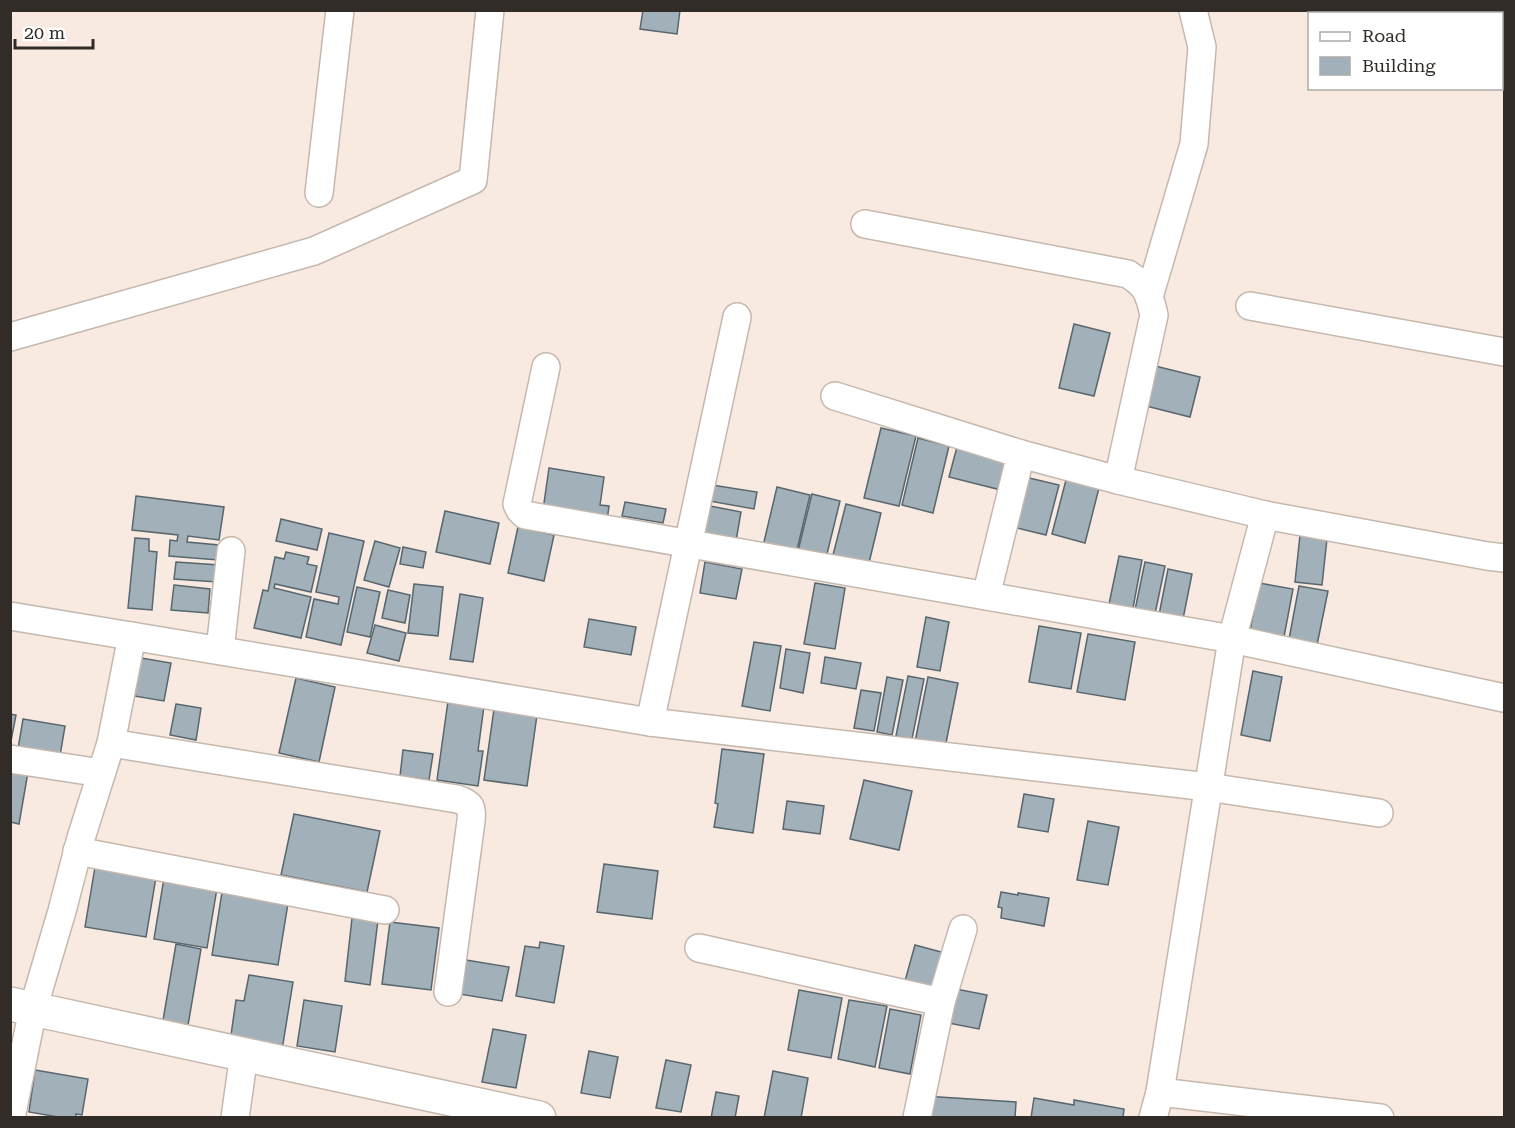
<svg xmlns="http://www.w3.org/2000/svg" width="1515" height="1128" font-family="'Roboto Serif',serif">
<rect width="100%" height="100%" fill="#f8eae0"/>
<g fill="#a1b0b9" stroke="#58666e" stroke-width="1.5">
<path d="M643 10H680L677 34 640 29Z"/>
<path d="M1074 324 1110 333 1094 396 1059 388Z"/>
<path d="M1147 364 1200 377 1190 417 1138 404Z"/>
<path d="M881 428 916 436 899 506 864 498Z"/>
<path d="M918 438 949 446 933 513 902 505Z"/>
<path d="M957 447 1009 459 1001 490 949 477Z"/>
<path d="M549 468 604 477 600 505 609 506 607 521 543 510Z"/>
<path d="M1025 477 1059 485 1046 535 1013 527Z"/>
<path d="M1066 480 1099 488 1085 543 1052 534Z"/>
<path d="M712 485 757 492 754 509 709 501Z"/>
<path d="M777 487 810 495 796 554 763 546Z"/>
<path d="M812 494 840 501 825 562 797 555Z"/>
<path d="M136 496 224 507 219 540 188 536 187 542 219 545 218 560 169 556 170 540 177 541 178 535 132 530Z"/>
<path d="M625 502 666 509 663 523 622 516Z"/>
<path d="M846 504 881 513 868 567 832 559Z"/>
<path d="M705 505 741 512 736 541 700 535Z"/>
<path d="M445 511 499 523 490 564 436 552Z"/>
<path d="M281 519 322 529 317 550 276 541Z"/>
<path d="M518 527 554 535 544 581 508 573Z"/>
<path d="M329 533 364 541 341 645 306 637 314 599 338 604 339 597 316 592Z"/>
<path d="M1300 535 1327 539 1322 585 1295 582Z"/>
<path d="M135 538 149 539V551L157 552 152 610 128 608Z"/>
<path d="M375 541 400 548 389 587 364 580Z"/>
<path d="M403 547 426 552 423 568 400 564Z"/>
<path d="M286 552 309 557 307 564 317 566 311 592 275 584 274 588 311 597 301 638 254 628 263 590 268 591 275 557 284 559Z"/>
<path d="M1119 556 1142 560 1133 608 1109 604Z"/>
<path d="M176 562 219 565 217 582 174 579Z"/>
<path d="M705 562 742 569 736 599 700 593Z"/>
<path d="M1145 562 1165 566 1155 614 1135 610Z"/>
<path d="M1168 569 1192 574 1183 619 1159 615Z"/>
<path d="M815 583 845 588 835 649 804 644Z"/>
<path d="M1259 583 1293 589 1284 637 1250 631Z"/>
<path d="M414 584 443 587 438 636 408 633Z"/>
<path d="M174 585 210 589 208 613 171 610Z"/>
<path d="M1299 586 1328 591 1317 645 1289 639Z"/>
<path d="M357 587 380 592 370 637 347 632Z"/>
<path d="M388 590 410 595 405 623 382 618Z"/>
<path d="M460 594 483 598 473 662 450 659Z"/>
<path d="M926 617 949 622 940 671 917 667Z"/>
<path d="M589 619 636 627 631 655 584 647Z"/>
<path d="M375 625 406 633 399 661 367 653Z"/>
<path d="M1039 626 1081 633 1071 689 1029 682Z"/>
<path d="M1088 634 1135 642 1125 700 1077 692Z"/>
<path d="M754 642 781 646 770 711 742 706Z"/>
<path d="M786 649 810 653 803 693 780 688Z"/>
<path d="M825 657 861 663 856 689 821 683Z"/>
<path d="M141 658 171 663 164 701 134 696Z"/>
<path d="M1253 671 1282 677 1270 741 1241 735Z"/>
<path d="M908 676 924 679 912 739 896 736Z"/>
<path d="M887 677 903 680 892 735 877 732Z"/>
<path d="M928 677 958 683 945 748 915 742Z"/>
<path d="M296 678 335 687 319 762 279 753Z"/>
<path d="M861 690 881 693 874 731 854 728Z"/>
<path d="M448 701 484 706 478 751H483L478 786 437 780Z"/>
<path d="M176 704 201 708 196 740 170 735Z"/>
<path d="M494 709 537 715 527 786 484 780Z"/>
<path d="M10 714 16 715 10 746Z"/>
<path d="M23 719 65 726 60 756 18 749Z"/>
<path d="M722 749 764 754 753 833 714 827 718 804 715 803Z"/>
<path d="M403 750 433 754 429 780 400 776Z"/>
<path d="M10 769 28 772 19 824 10 822Z"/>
<path d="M864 780 912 791 899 850 850 839Z"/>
<path d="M1024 794 1054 799 1048 832 1018 827Z"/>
<path d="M787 801 824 806 820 834 783 829Z"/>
<path d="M294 814 380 831 367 892 281 875Z"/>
<path d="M1088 821 1119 827 1108 885 1077 880Z"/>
<path d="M96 861 157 871 146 937 85 927Z"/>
<path d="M604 864 658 871 652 919 597 912Z"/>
<path d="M165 872 218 882 207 948 154 939Z"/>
<path d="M223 886 289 897 278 965 212 955Z"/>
<path d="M1001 892 1018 895V893L1049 898 1044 926 1001 918 1002 908 998 907Z"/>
<path d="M353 909 379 912 370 985 345 981Z"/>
<path d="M390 922 439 928 431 990 382 984Z"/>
<path d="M540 942 564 946 554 1003 516 996 525 946 539 948Z"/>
<path d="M176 944 201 949 186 1037 161 1032Z"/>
<path d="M915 945 945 953 934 989 905 981Z"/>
<path d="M466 960 509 967 502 1001 459 994Z"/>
<path d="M249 975 293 982 282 1050 230 1042 236 1000 244 1001Z"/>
<path d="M956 989 987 995 979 1029 948 1023Z"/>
<path d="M799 990 842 998 831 1058 788 1050Z"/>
<path d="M304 1000 342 1006 335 1052 297 1046Z"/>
<path d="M849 1000 887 1006 875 1067 838 1059Z"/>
<path d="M890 1009 921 1015 910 1074 879 1068Z"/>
<path d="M493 1029 526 1035 516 1088 482 1082Z"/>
<path d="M589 1051 618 1057 610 1098 581 1093Z"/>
<path d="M666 1060 691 1065 681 1112 656 1108Z"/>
<path d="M35 1070 88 1079 82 1115 76 1114V1118H64L29 1112Z"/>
<path d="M773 1071 808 1078 801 1118H764Z"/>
<path d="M716 1092 739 1096 735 1118H711Z"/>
<path d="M924 1096 1016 1102 1015 1118H923Z"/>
<path d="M1034 1098 1074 1105V1100L1124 1109 1123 1118H1031Z"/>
</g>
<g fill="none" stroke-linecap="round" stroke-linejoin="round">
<defs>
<g id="street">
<path d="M319 193 340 10"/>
<path d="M865 224 1128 274C1148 287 1149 293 1154 315L1118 480"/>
<path d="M1149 297 1194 144 1202 47 1193 10"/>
<path d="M1250 306 1504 352"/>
<path d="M10 337 314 251 473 180 490 10"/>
<path d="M546 367 517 504 520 510 525 515 1232 639 1504 698"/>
<path d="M835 396 1021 454 1118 480 1265 515 1487 556 1504 558"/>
<path d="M986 596 1021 454"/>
<path d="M10 616 650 722 1208 787 1379 813"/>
<path d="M220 650 231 551"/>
<path d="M650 722 737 317"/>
<path d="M111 743 457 799C472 804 472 807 471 821L448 992"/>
<path d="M10 759 101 773"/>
<path d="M77 851 385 910"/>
<path d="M699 948 941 1002 917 1118"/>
<path d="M941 1002 963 929"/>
<path d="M1160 1092 1380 1118"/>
<path d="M11 1118 33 1009 62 911 81 838 111 743 132 636"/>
<path d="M235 1118 244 1054"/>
<path d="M1153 1118 1160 1092 1232 639 1265 515"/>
</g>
<path id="secondary" d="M10 1004 539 1118"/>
</defs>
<use href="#street" stroke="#c5b8ae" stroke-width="30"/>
<use href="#secondary" stroke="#c5b8ae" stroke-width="36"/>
<use href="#street" stroke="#fff" stroke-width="27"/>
<use href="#secondary" stroke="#fff" stroke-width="33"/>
</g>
<rect width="1515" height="1128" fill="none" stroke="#322c28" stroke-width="24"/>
<rect x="1308" y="12" width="195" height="78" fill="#ffffff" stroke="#adaba9" stroke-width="1.5"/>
<rect x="1320" y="32" width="30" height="9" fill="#ffffff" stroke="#adaba9" stroke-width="1.5"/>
<text x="1362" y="42" font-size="18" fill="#322c28">Road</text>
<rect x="1320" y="57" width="30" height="18" fill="#a1b0b9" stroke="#adaba9" stroke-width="1.5"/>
<text x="1362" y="72" font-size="18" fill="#322c28">Building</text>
<path d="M15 39v9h78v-9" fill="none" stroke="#322c28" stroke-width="3"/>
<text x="24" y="39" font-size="18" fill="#322c28" stroke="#ffffff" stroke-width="4.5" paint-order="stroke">20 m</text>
</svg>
